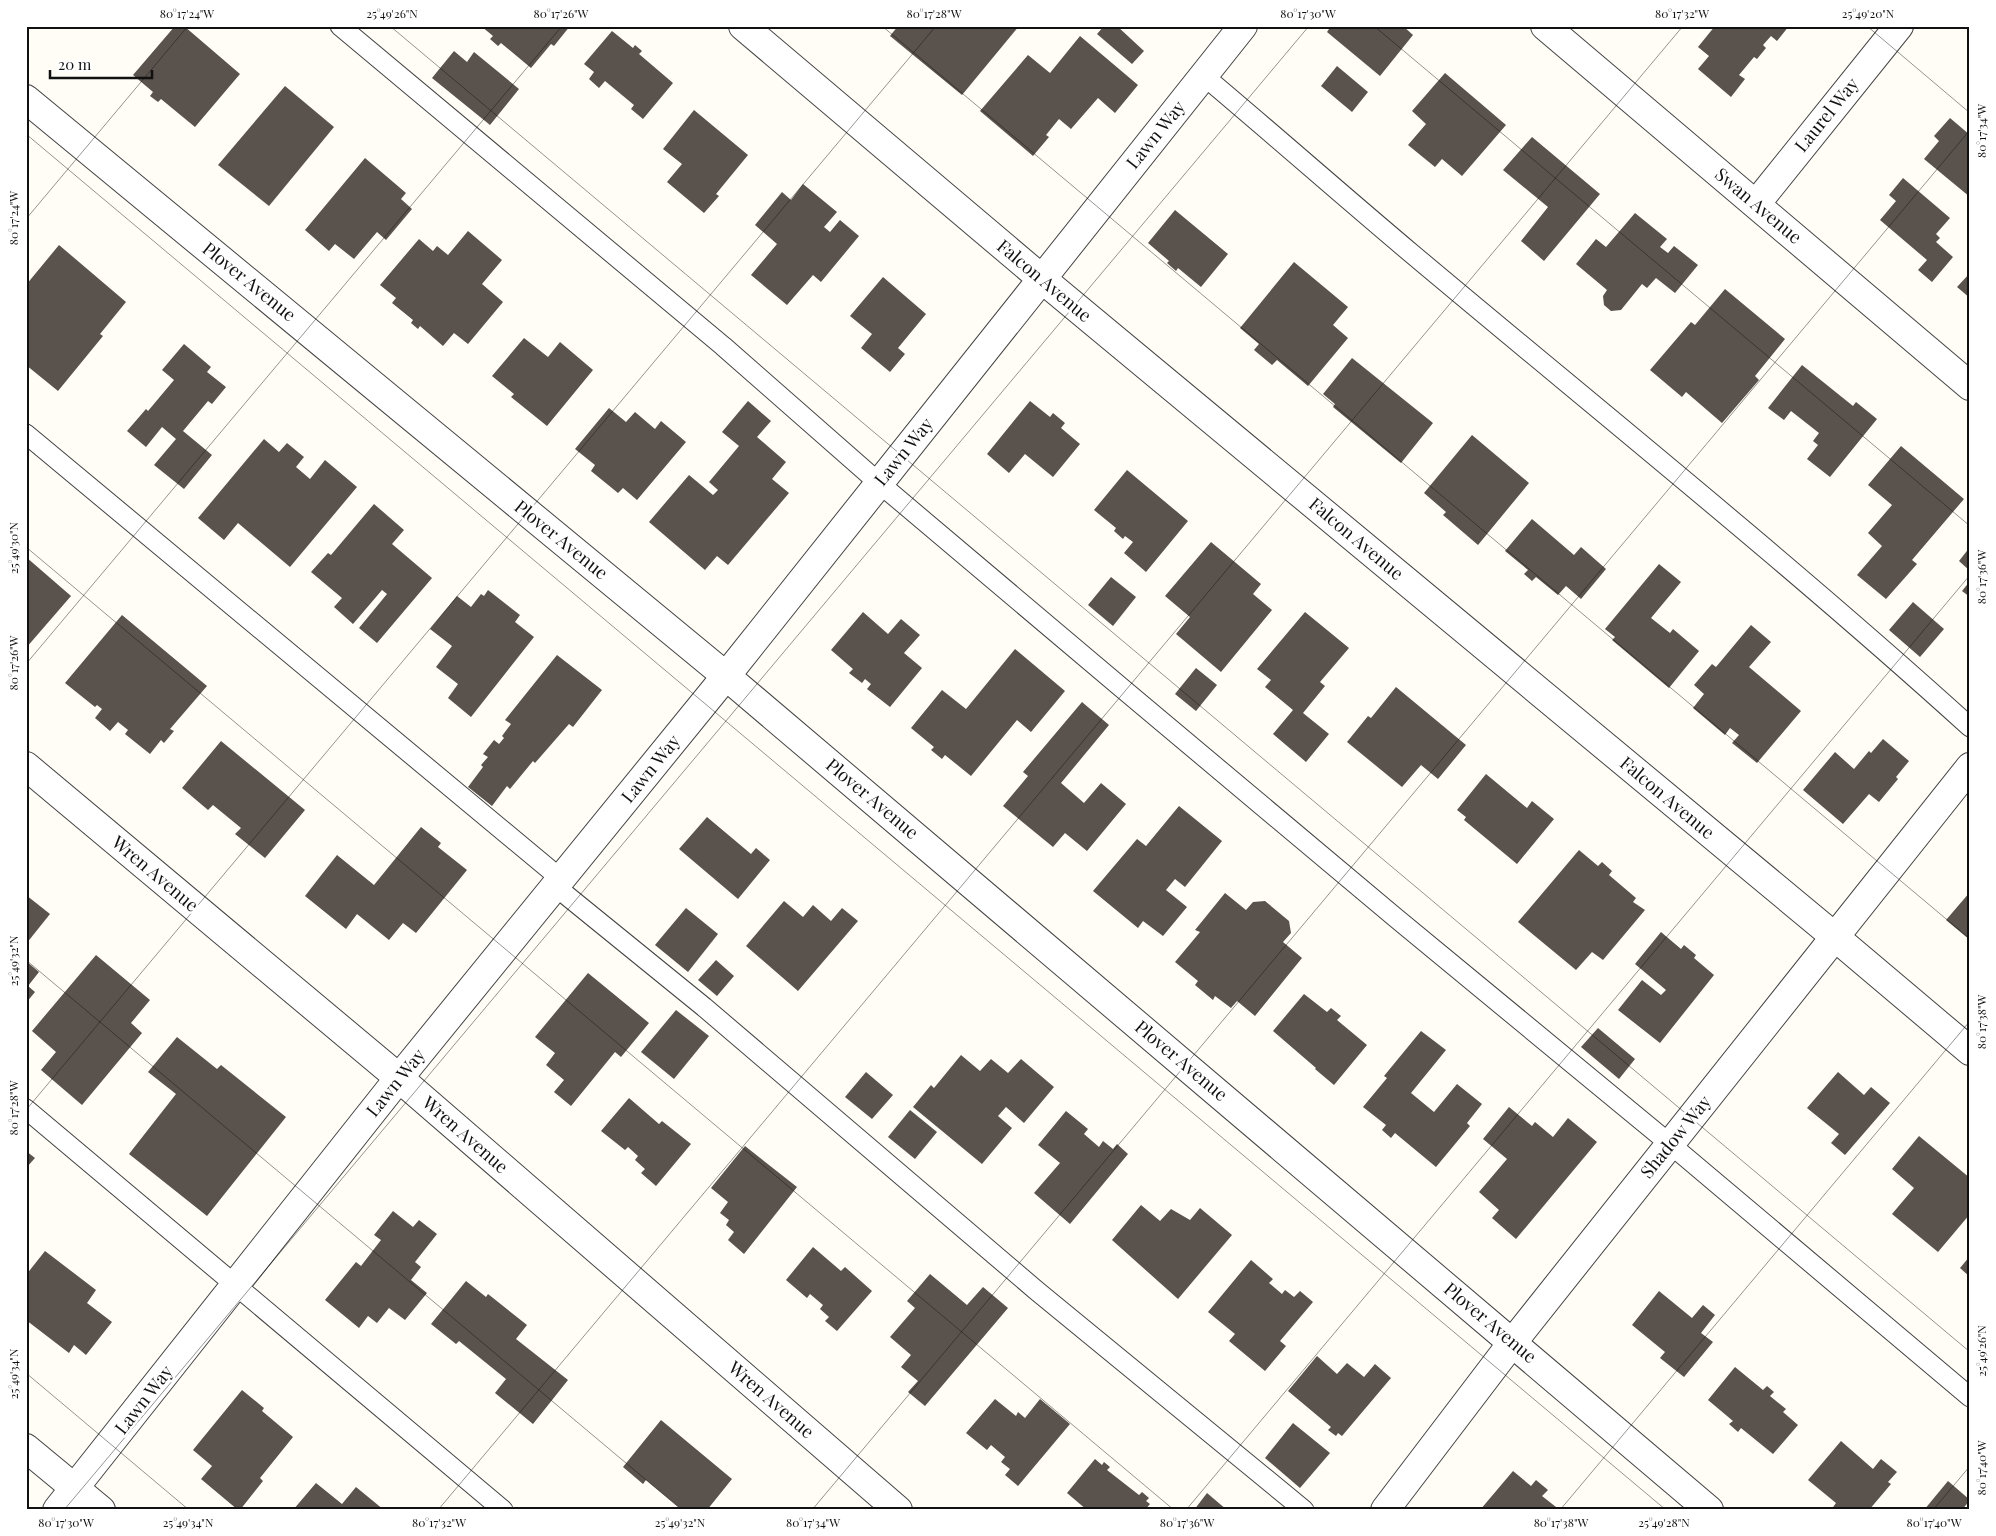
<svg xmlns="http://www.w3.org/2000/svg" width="1996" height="1536" font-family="'Playfair Display',serif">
<rect width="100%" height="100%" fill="#fffdf5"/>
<g fill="#5a524d">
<path d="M175 26H184L240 74 195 127 161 99 158 102 150 96 153 92 133 75Z"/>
<path d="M481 26H570L554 46 551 44 531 68 501 43 498 46 490 39 493 36Z"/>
<path d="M898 26H1019L962 95 890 36Z"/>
<path d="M1104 26H1117L1144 51 1132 64 1097 34Z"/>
<path d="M1331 26H1403L1413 35 1380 76 1327 32Z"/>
<path d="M1715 26H1789L1777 41 1771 36 1763 45 1766 48 1757 59 1754 57 1739 75 1745 79 1731 97 1698 69 1709 56 1698 47Z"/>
<path d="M612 31 633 48 635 45 642 51 639 54 673 83 643 119 631 109 634 105 605 81 599 88 589 79 594 72 584 64Z"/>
<path d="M1080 36 1138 85 1115 113 1098 98 1071 129 1059 119 1046 135 1049 137 1033 156 980 111 1028 55 1050 73Z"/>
<path d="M454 51 467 62 474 52 519 89 490 125 432 78Z"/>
<path d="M1337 66 1368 92 1352 112 1321 86Z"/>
<path d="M1445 73 1506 125 1462 176 1442 159 1435 167 1408 145 1426 124 1412 111Z"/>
<path d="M285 86 334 127 269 206 218 165Z"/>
<path d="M694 110 748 155 716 194 719 196 704 213 667 182 682 164 663 149Z"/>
<path d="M1950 118 1970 135V197L1924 159 1939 141 1934 136Z"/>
<path d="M1532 137 1600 194 1544 261 1521 241 1548 207 1503 170Z"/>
<path d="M365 158 406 193 401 199 412 209 386 240 377 232 354 259 335 244 329 251 305 230Z"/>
<path d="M1903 178 1950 218 1936 234 1940 238 1936 242 1953 257 1932 282 1918 270 1927 260 1880 220 1896 201 1889 195Z"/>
<path d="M803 184 837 212 824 227 830 232 840 220 859 236 821 282 813 275 787 305 751 275 777 244 755 225 782 192 791 200Z"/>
<path d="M1175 210 1228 254 1201 287 1178 268 1176 271 1167 263 1169 261 1148 243Z"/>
<path d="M1635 213 1667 239 1660 247 1668 253 1674 246 1698 265 1675 293 1656 278 1647 288 1642 284 1621 310 1611 311 1604 305 1603 296 1607 290 1576 264 1596 239 1606 247Z"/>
<path d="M468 231 502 260 482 284 503 302 468 344 454 333 443 346 420 326 418 329 411 323 413 320 392 303 396 298 380 285 419 239 433 251 437 246 448 255Z"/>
<path d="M59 245 126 302 100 334 103 336 58 391 26 365V285Z"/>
<path d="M1294 262 1348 307 1333 325 1348 338 1308 386 1277 360 1272 365 1254 350 1259 344 1240 328Z"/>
<path d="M1970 273V298L1957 287Z"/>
<path d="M883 277 926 314 898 348 905 354 890 372 861 348 872 334 850 316Z"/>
<path d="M1725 289 1785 339 1755 376 1759 380 1722 423 1686 392 1682 397 1650 370 1691 322 1695 325Z"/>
<path d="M524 338 548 357 560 342 593 370 547 426 511 397 514 394 492 376Z"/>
<path d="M184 344 211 367 207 372 226 387 212 404 208 401 183 431 212 455 184 489 154 465 176 439 162 427 146 447 127 431 146 409 148 411 174 380 162 370Z"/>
<path d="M1352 358 1433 423 1401 463 1333 407 1335 404 1323 394Z"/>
<path d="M1802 365 1853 406 1856 402 1877 419 1830 477 1807 459 1818 445 1813 441 1819 433 1791 411 1784 420 1768 408Z"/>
<path d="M748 401 771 421 757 437 786 462 772 479 789 493 728 565 717 556 705 570 649 522 689 475 713 495 718 490 709 482 739 446 722 432Z"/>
<path d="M1030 401 1050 417 1053 413 1065 423 1061 428 1080 444 1053 477 1025 454 1009 473 987 454Z"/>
<path d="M609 408 626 422 635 412 655 429 661 421 686 442 637 500 623 488 618 493 591 471 595 465 575 449Z"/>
<path d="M1472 435 1529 483 1478 545 1443 515 1446 512 1424 493Z"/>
<path d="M264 439 279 452 287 443 304 457 296 467 310 479 325 460 357 487 290 567 238 523 224 540 198 518Z"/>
<path d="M1901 446 1964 499 1912 560 1917 564 1886 599 1857 575 1882 546 1868 533 1892 505 1868 485Z"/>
<path d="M1127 470 1188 521 1146 572 1124 553 1133 542 1125 536 1123 539 1114 531 1116 528 1094 510Z"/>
<path d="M374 504 404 530 392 544 432 578 377 643 359 628 387 594 382 590 353 624 334 607 342 598 311 572 328 553 331 555Z"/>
<path d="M1532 519 1574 555 1581 547 1606 569 1581 599 1566 586 1558 595 1536 577 1532 581 1524 574 1528 570 1505 551Z"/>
<path d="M1211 542 1261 584 1253 594 1272 610 1221 672 1176 634 1190 617 1165 596Z"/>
<path d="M1970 547V571L1959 561Z"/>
<path d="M26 557 71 596 26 648Z"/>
<path d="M1659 564 1681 582 1651 618 1670 633 1673 629 1699 651 1669 688 1612 640 1615 637 1605 629Z"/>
<path d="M1111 577 1136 597 1113 626 1088 605Z"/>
<path d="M1970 581V597L1962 591Z"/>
<path d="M488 590 520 615 515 622 534 637 471 717 448 698 458 684 436 667 452 646 430 629 457 596 471 607 481 594 484 596Z"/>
<path d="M1913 602 1944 629 1920 657 1889 630Z"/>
<path d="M863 612 888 634 901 619 920 635 904 653 922 668 890 707 867 689 871 684 865 679 862 683 849 673 853 669 831 650Z"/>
<path d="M1305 612 1349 648 1320 682 1325 686 1303 713 1329 734 1306 762 1273 734 1293 710 1265 687 1271 680 1257 669Z"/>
<path d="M122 615 207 686 170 729 174 731 164 743 161 740 150 754 125 734 128 730 118 722 110 731 95 718 102 709 97 705 95 707 65 683Z"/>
<path d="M1751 625 1771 642 1749 667 1801 711 1757 763 1732 743 1739 735 1730 728 1725 735 1693 708 1704 694 1694 685 1712 664 1716 667Z"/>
<path d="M1015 649 1065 691 1031 732 1017 720 971 776 945 755 942 759 931 750 934 747 911 728 942 690 966 709Z"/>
<path d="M557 655 602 690 573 727 569 724 535 763 533 761 510 789 507 786 492 806 468 787 483 767 481 765 488 757 483 754 494 740 499 744 504 738 502 736 511 724 505 720Z"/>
<path d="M1196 668 1217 685 1196 711 1175 694Z"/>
<path d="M1396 687 1466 745 1438 779 1421 765 1402 787 1347 742 1368 716 1371 718Z"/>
<path d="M1082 702 1109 725 1061 783 1084 803 1101 783 1126 804 1087 851 1065 833 1053 847 1003 806 1028 776 1023 772Z"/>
<path d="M1883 739 1909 761 1896 777 1898 779 1879 802 1869 794 1843 824 1803 790 1835 752 1854 769 1869 751 1871 753Z"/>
<path d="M221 741 305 810 265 858 235 834 241 828 213 805 208 810 182 788Z"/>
<path d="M1486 774 1527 808 1532 801 1554 819 1517 864 1464 820 1466 817 1457 810Z"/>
<path d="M1179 806 1222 841 1185 887 1175 879 1166 890 1187 907 1163 936 1143 921 1138 928 1093 891 1137 839 1146 846Z"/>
<path d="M707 817 751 854 756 848 770 860 738 899 679 849Z"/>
<path d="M421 827 441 843 438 847 467 870 416 933 403 923 389 940 357 914 346 929 305 896 337 855 374 885Z"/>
<path d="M1579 850 1598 866 1602 862 1612 871 1609 875 1636 898 1633 902 1645 910 1603 960 1592 952 1576 970 1518 922Z"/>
<path d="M1970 892V940L1946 920Z"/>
<path d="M1225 893 1246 910 1253 902 1265 901 1289 921 1291 933 1283 942 1302 958 1255 1016 1237 1001 1231 1008 1215 996 1213 1000 1195 985 1198 981 1175 962 1200 932 1195 930Z"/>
<path d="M26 895 50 914 26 944Z"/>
<path d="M784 901 803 917 813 905 831 921 842 908 858 921 798 991 746 946Z"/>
<path d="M686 908 718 934 688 972 655 945Z"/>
<path d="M1661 932 1681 949 1684 945 1696 955 1694 958 1714 975 1660 1043 1618 1010 1642 980 1661 995 1666 990 1635 964Z"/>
<path d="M96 955 150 1000 131 1023 142 1033 82 1105 41 1070 56 1052 32 1031Z"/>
<path d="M716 960 734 976 717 996 698 980Z"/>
<path d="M26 961 39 972 28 986 35 992 26 1003Z"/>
<path d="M588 973 649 1023 621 1057 615 1052 571 1106 554 1092 564 1080 546 1065 555 1053 535 1037Z"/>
<path d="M1304 994 1327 1012 1331 1008 1341 1016 1337 1020 1367 1045 1334 1085 1315 1069 1316 1068 1273 1031Z"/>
<path d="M676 1010 709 1036 674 1079 641 1052Z"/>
<path d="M1598 1028 1635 1059 1619 1079 1581 1047Z"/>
<path d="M1421 1031 1446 1050 1411 1093 1434 1112 1457 1084 1482 1104 1467 1123 1470 1126 1436 1167 1395 1133 1391 1138 1382 1130 1386 1125 1363 1107 1387 1078 1384 1076Z"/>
<path d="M177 1037 217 1069 221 1065 286 1117 207 1216 129 1154 176 1094 148 1072Z"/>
<path d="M961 1055 980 1071 991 1059 1008 1073 1021 1059 1054 1087 1024 1123 1006 1107 998 1116 1012 1128 982 1164 913 1107 931 1085 934 1088Z"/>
<path d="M866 1072 893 1095 872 1119 845 1097Z"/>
<path d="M1838 1072 1864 1095 1871 1087 1890 1103 1845 1155 1831 1143 1839 1134 1807 1108Z"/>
<path d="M629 1098 659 1124 662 1121 691 1144 656 1186 641 1173 645 1169 635 1160 638 1156 628 1147 625 1150 601 1131Z"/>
<path d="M1509 1107 1532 1126 1535 1122 1553 1137 1568 1118 1597 1142 1516 1239 1492 1218 1499 1210 1479 1192 1507 1159 1483 1139Z"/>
<path d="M910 1110 937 1132 915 1159 888 1137Z"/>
<path d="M1066 1111 1088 1129 1084 1134 1099 1147 1103 1141 1113 1149 1117 1144 1128 1154 1070 1224 1034 1193 1060 1163 1038 1145Z"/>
<path d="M1919 1136 1970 1178V1214L1938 1252 1892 1214 1914 1188 1892 1169Z"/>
<path d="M745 1146 797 1187 744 1254 728 1240 734 1232 726 1225 729 1220 720 1213 728 1202 711 1188Z"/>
<path d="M26 1151 35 1158 26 1168Z"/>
<path d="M1141 1205 1160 1221 1171 1209 1190 1220 1200 1208 1232 1235 1178 1299 1112 1240Z"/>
<path d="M393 1211 413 1227 419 1220 437 1234 415 1262 421 1267 411 1280 427 1293 405 1320 389 1308 377 1323 368 1316 359 1328 325 1300 356 1262 361 1266 381 1240 374 1235Z"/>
<path d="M813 1247 841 1271 845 1267 872 1291 837 1331 825 1321 829 1317 820 1309 823 1305 810 1294 807 1298 786 1280Z"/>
<path d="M45 1251 96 1290 87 1303 112 1322 86 1355 74 1345 69 1353 26 1320V1275Z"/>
<path d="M1970 1256V1277L1960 1268Z"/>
<path d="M1251 1260 1273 1279 1269 1283 1282 1294 1285 1290 1294 1297 1300 1291 1313 1302 1280 1341 1286 1346 1265 1371 1229 1341 1235 1334 1208 1312Z"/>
<path d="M930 1274 967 1305 983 1287 1008 1308 925 1406 908 1392 918 1381 901 1367 911 1355 890 1337 915 1308 907 1301Z"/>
<path d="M466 1281 486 1297 488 1294 527 1325 516 1339 568 1380 533 1424 495 1393 506 1379 459 1341 456 1344 431 1324Z"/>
<path d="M1659 1291 1692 1318 1703 1305 1715 1315 1701 1333 1713 1342 1684 1377 1660 1358 1665 1352 1632 1325Z"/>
<path d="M1317 1356 1337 1374 1347 1363 1364 1377 1375 1364 1391 1378 1342 1436 1338 1433 1336 1436 1328 1430 1331 1427 1288 1391Z"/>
<path d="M1735 1367 1763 1390 1767 1386 1774 1392 1770 1396 1786 1409 1783 1412 1798 1425 1773 1454 1741 1428 1738 1432 1729 1424 1733 1421 1708 1400Z"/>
<path d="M242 1390 264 1408 262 1411 293 1437 260 1478 263 1481 240 1510H238L201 1479 212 1466 193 1450Z"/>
<path d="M995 1399 1016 1416 1018 1412 1025 1418 1040 1399 1070 1424 1018 1486 1005 1475 1010 1469 1001 1462 1005 1457 991 1445 987 1450 966 1433Z"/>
<path d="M661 1420 732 1479 707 1510H682L646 1480 643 1484 623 1467Z"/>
<path d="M1293 1423 1330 1453 1300 1488 1265 1458Z"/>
<path d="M1841 1441 1873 1469 1881 1459 1897 1472 1888 1482 1891 1484 1869 1510H1831L1836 1503 1808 1480Z"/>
<path d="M1095 1459 1102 1465 1104 1462 1110 1467 1107 1470 1139 1495 1142 1492 1149 1498 1146 1501 1150 1504 1145 1510H1087L1067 1493Z"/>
<path d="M1513 1471 1531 1486 1536 1480 1548 1490 1542 1496 1556 1507 1554 1510H1480Z"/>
<path d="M1948 1481 1970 1500 1962 1510H1924Z"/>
<path d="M316 1483 342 1504 356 1487 384 1510H293Z"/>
<path d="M1207 1493 1227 1510H1194Z"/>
</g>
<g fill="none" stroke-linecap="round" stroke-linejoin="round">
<defs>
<g id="service">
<path d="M340 26 723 346 879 483 1123 689 1396 918 1670 1144 1970 1397"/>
<path d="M1204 76C1273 134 1341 194 1411 253 1598 410 1789 563 1970 727"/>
<path d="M26 434 561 879"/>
<path d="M555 886 704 1007 1037 1291 1304 1510"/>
<path d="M26 1109 503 1510"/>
</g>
<g id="minor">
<path d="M743 26 1042 279 1835 937 1970 1051"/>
<path d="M1545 26 1970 386"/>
<path d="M26 99 726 676 1709 1510"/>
<path d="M1756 204 1899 26"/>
<path d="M26 766 399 1078 898 1510"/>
<path d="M26 1448 101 1510"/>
<path d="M57 1510 399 1078 726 676 1243 26"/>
<path d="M1385 1510 1512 1343 1970 767"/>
</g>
</defs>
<use href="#service" stroke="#444" stroke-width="21"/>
<use href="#minor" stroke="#444" stroke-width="30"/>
<use href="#service" stroke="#fff" stroke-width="19"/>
<use href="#minor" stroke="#fff" stroke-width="28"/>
</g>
<path fill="none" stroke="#111" stroke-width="1" stroke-opacity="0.45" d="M390 26 1970 1352M882 26 1970 939M1374 26 1970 526M1867 26 1970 113M26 134 1666 1510M26 219 188 26M26 547 1174 1510M26 664 562 26M26 960 682 1510M26 1110 936 26M26 1373 189 1510M64 1510 1309 26M438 1510 1683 26M812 1510 1970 130M1186 1510 1970 575M1560 1510 1970 1021M1933 1510 1970 1466"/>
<g text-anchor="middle" stroke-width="5" stroke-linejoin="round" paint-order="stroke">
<g font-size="18" fill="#111" stroke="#fff">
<text transform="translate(1827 115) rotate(-51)" y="6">Laurel Way</text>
<text transform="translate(1156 135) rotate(-51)" y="6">Lawn Way</text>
<text transform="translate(1758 206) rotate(40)" y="6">Swan Avenue</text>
<text transform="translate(1044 281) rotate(40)" y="6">Falcon Avenue</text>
<text transform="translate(249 282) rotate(39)" y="6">Plover Avenue</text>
<text transform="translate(904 452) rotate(-51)" y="6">Lawn Way</text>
<text transform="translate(1356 539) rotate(40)" y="6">Falcon Avenue</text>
<text transform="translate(561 540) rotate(39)" y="6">Plover Avenue</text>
<text transform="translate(651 769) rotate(-51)" y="6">Lawn Way</text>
<text transform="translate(1667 798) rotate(40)" y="6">Falcon Avenue</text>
<text transform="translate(872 799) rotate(40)" y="6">Plover Avenue</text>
<text transform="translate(155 874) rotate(40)" y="6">Wren Avenue</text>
<text transform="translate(1181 1061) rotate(40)" y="6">Plover Avenue</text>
<text transform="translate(396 1083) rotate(-51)" y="6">Lawn Way</text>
<text transform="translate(465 1135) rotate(41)" y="6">Wren Avenue</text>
<text transform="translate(1676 1137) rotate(-51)" y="6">Shadow Way</text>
<text transform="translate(1490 1323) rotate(40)" y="6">Plover Avenue</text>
<text transform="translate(144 1400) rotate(-52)" y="6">Lawn Way</text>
<text transform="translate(771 1400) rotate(41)" y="6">Wren Avenue</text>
</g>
</g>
<rect width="1996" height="1536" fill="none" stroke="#ffffff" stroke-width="55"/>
<path d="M50 70v8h102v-8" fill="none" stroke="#111111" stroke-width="2.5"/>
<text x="58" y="70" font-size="15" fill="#111111" stroke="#ffffff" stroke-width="4" paint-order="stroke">20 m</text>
<rect x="28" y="28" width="1940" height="1480" fill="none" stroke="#111" stroke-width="2"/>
<g font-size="12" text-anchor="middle" fill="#111">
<text x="187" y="18">80°17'24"W</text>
<text x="392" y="18">25°49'26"N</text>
<text x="561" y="18">80°17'26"W</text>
<text x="934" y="18">80°17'28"W</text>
<text x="1308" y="18">80°17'30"W</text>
<text x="1682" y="18">80°17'32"W</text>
<text x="1868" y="18">25°49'20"N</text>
<text transform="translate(1982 131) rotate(-90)" y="4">80°17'34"W</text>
<text transform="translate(14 218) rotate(-90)" y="4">80°17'24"W</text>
<text transform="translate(14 548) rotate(-90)" y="4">25°49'30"N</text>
<text transform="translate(1982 577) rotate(-90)" y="4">80°17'36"W</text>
<text transform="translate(14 663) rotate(-90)" y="4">80°17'26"W</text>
<text transform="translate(14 961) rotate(-90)" y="4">25°49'32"N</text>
<text transform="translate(1982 1022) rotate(-90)" y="4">80°17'38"W</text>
<text transform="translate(14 1108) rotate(-90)" y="4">80°17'28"W</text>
<text transform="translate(1982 1351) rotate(-90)" y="4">25°49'26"N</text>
<text transform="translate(14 1374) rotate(-90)" y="4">25°49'34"N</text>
<text transform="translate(1982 1468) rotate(-90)" y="4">80°17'40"W</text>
<text x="66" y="1527">80°17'30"W</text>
<text x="188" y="1527">25°49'34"N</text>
<text x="439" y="1527">80°17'32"W</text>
<text x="680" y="1527">25°49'32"N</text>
<text x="813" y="1527">80°17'34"W</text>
<text x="1187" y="1527">80°17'36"W</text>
<text x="1561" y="1527">80°17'38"W</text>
<text x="1664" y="1527">25°49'28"N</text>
<text x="1934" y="1527">80°17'40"W</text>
</g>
</svg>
